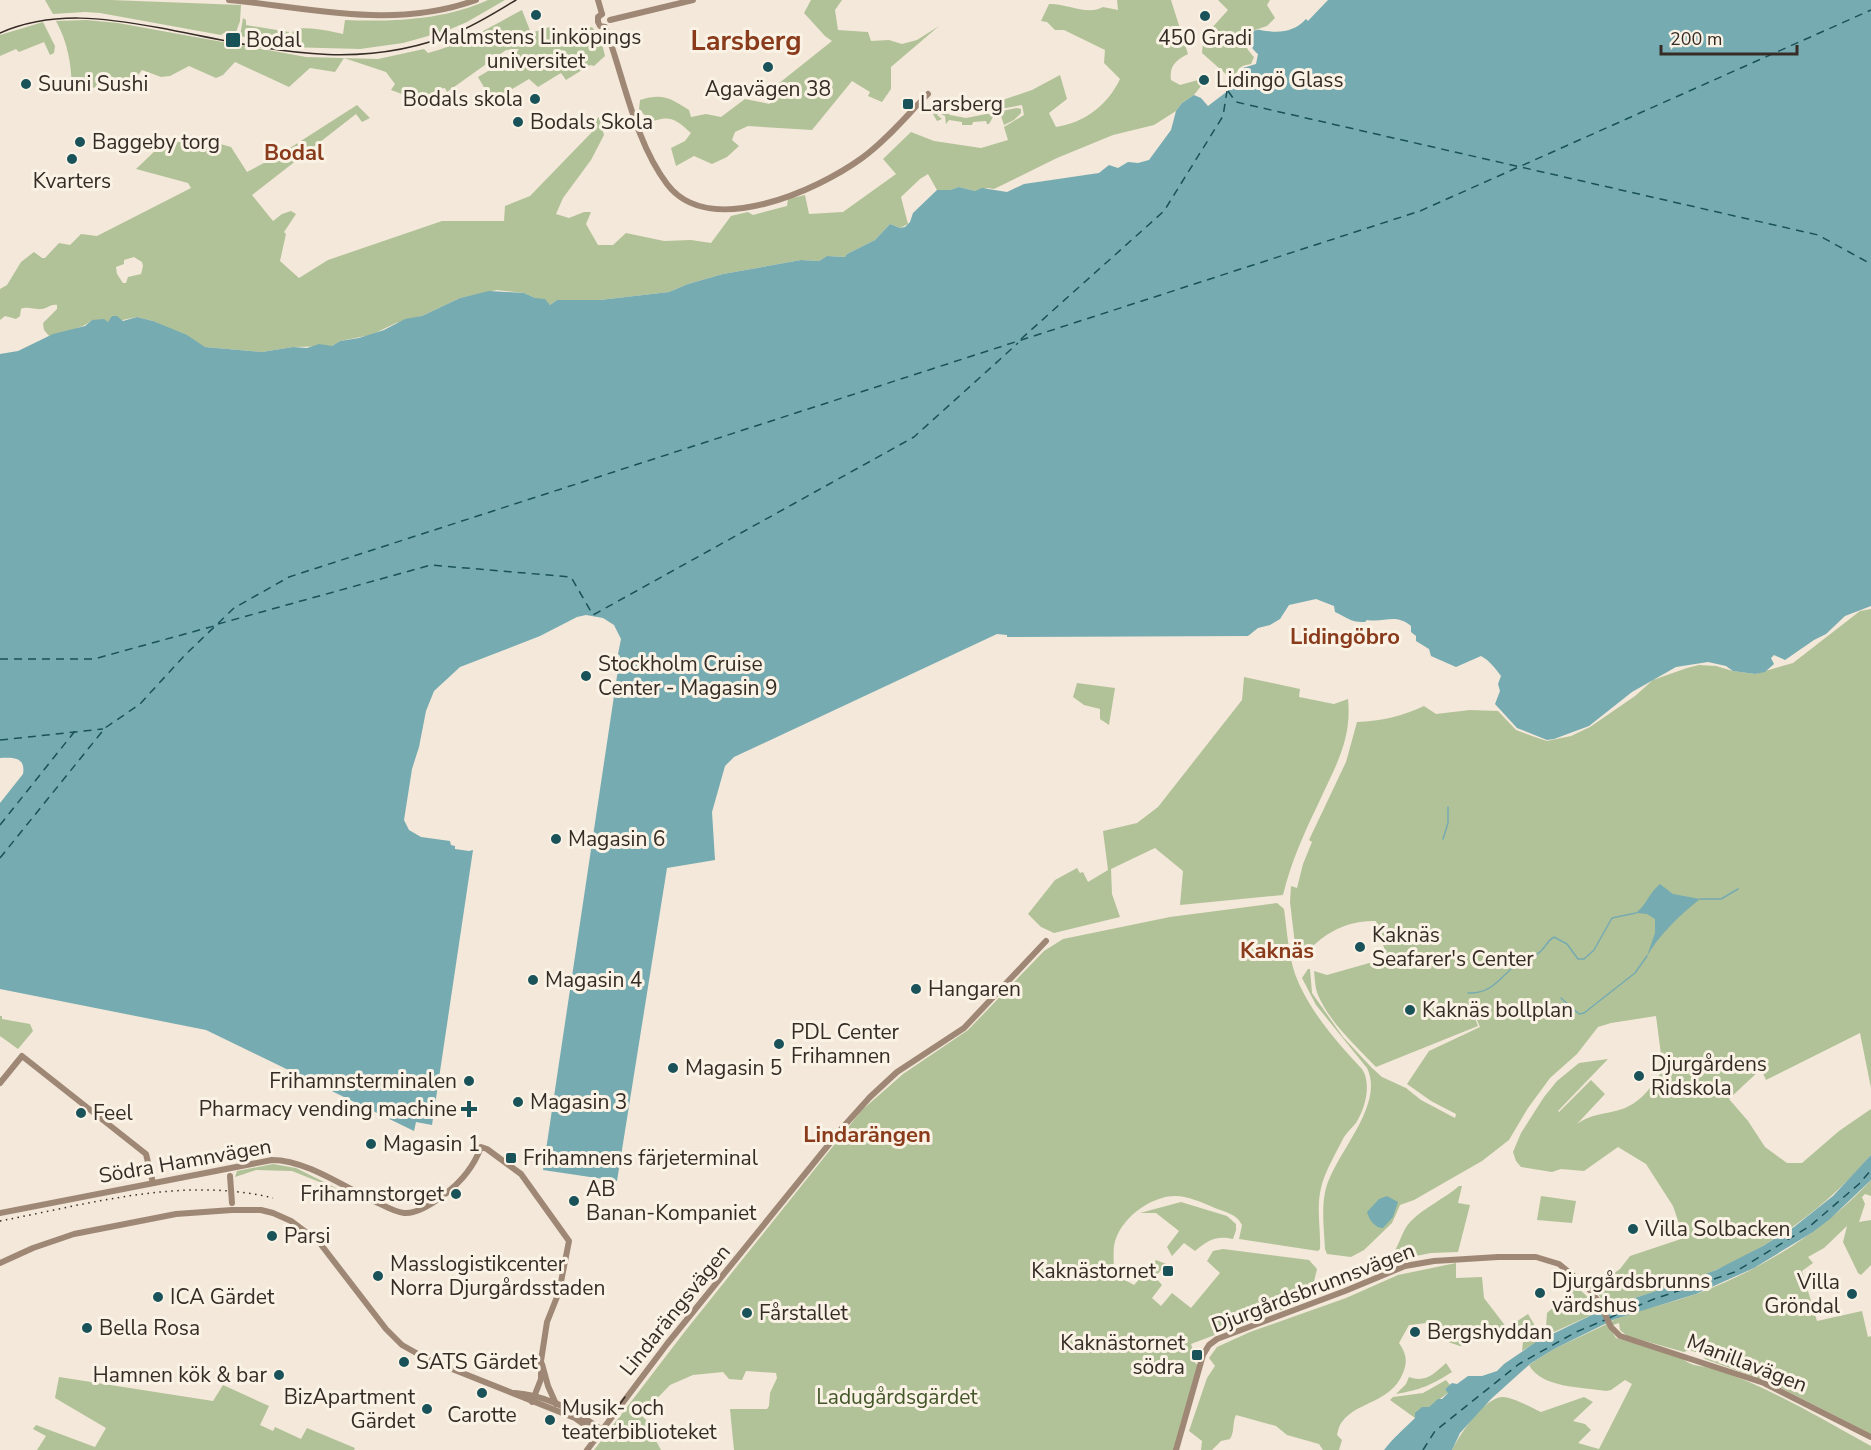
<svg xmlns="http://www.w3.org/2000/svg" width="1871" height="1450" font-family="'Nunito Sans',sans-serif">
<rect width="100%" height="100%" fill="#f3e8d9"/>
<g fill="#b2c298" fill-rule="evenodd">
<path d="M45 0H111L241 5 240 21 235 35 224 33 221 35 100 13 85 12 53 14Z"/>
<path d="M488 0H505L467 22 446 31 403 43 360 49 286 47C288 43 289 37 292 33 298 23 332 32 343 34L345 20C393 22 444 20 488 0Z"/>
<path d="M811 0H842L835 10 838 30 868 32 871 41 889 40 902 44 917 40 939 26 891 67V89L882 102 868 96 870 92 852 81 812 130 748 126 735 132 732 140 739 146 727 157 712 164 694 156 676 166 671 148 685 141 691 133C677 120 670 114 651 122L639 109 640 100C663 93 670 98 689 110L691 117 706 114 721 117 745 99 770 104 768 92 832 41 825 36 804 13Z"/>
<path d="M1117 0H1171L1188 54C1176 60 1169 66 1171 80L1180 85 1198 80 1201 86 1194 95 1182 103 1176 111 1154 125 1113 135 1057 158 994 189 988 188 975 191 959 187 950 190H937L928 174 920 179 901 197 908 224 900 228 890 224 875 240 847 254 845 257 827 256 819 261 801 260 723 274 688 284 669 292 600 300H557L550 305 524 293 497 290 460 298 422 316 396 323 371 335 340 341 332 346 293 347 262 352 205 347 153 321 137 317 108 323 92 320C81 330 64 330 50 337L44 330 43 323 57 309V305C51 304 48 308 42 309 34 310 28 306 21 309L20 316 16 319 5 316 0 320V289L7 285 21 262 34 252 42 258H45L59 243 70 245 81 234 97 236 191 188 188 183 136 169 158 148 195 137 231 147 247 172 279 155 357 105 370 118 362 122 356 114 252 195 273 221 282 214 291 211 296 214 284 232 286 234 280 261 299 278 328 260 442 221H504L505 206 530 196 594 130 589 125 599 117 604 135 591 160 563 198 556 214 569 218 584 212H591L586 224 598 245H613L626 233 664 241 691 240 711 243 731 216 748 212 753 215 787 206 788 199 805 195 809 214 843 212 896 174 883 159 911 132 934 141 981 148 1008 140 1004 127 1024 115 1022 105 989 111 994 103 1032 90 1060 75 1067 99 1049 113 1056 127C1084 123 1108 105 1120 79L1104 63 1105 50 1064 30H1055L1047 22 1041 21 1049 4C1066 3 1087 16 1103 7L1118 10ZM134 257 142 262 143 266 141 274 128 277 126 283H123L117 274 116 267 124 264V260Z"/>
<path d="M1218 0H1270L1267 5 1275 18 1267 26 1252 31C1245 45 1243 45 1254 57L1251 64C1235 66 1240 72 1230 81L1228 76 1202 53 1203 42 1200 41 1228 10Z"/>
<path d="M522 10 531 33 553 26 558 40 565 38 567 34 592 27 601 39 605 56 594 66 590 65 566 80 561 73 538 87 529 79 492 101 478 77 515 55 519 49 506 50 447 92 445 88 438 89 421 101 391 90 395 84 386 72 344 58 335 72 310 68 289 87 235 62 223 75 216 78 189 66 170 76 161 77 142 70 135 79H114L108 75 100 86 78 92 72 88C71 63 68 43 56 21L86 20 118 23 306 57 378 59 424 49 428 53C463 44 490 27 522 10Z"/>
<path d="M243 18 246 20V25L289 32 285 42 281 41 280 44 240 36Z"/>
<path d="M43 22 55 46 54 53 50 55 44 42 19 52 16 49 0 56V35Z"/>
<path d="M936 106 950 115 966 118 1017 108 1021 109V113L1014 120 1004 125 1001 116 993 117 989 124H987L986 121 973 122 972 125H962V122L949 120 946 124 945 116 939 113 937 115 942 119 937 121 933 114Z"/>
<path d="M1871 609V1088L1860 1033 1766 1080 1761 1069 1729 1099 1748 1121 1765 1147 1787 1163H1802L1839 1131 1871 1109V1155C1822 1213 1760 1255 1688 1281 1661 1291 1632 1297 1605 1309L1601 1298 1593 1288 1620 1269 1630 1256 1684 1238 1673 1206 1646 1164 1618 1147 1584 1171 1561 1169 1552 1172 1521 1167 1516 1161 1513 1152 1521 1133 1544 1097 1557 1081 1579 1063 1608 1059 1558 1111 1559 1112 1591 1080 1605 1094 1577 1124C1593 1112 1610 1115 1627 1107 1643 1100 1653 1084 1663 1070L1656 1016 1611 1023 1598 1027 1577 1054 1550 1078 1528 1108 1509 1140 1482 1161 1414 1200 1400 1205 1392 1223 1364 1250 1351 1257 1327 1254 1325 1249C1324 1229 1321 1207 1326 1188 1337 1151 1385 1105 1367 1068L1316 1005 1302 978 1308 969H1310L1312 993 1343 1037 1372 1068 1382 1077 1406 1088 1421 1100 1455 1118 1456 1114 1431 1101 1407 1084 1429 1051 1480 1027 1467 997 1478 1026 1376 1067C1356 1046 1330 1023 1318 995 1315 988 1315 979 1314 971L1327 975 1387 958 1376 921C1351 921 1333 928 1314 945 1308 952 1306 957 1297 961L1290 902 1291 886 1297 888 1303 864 1312 842 1309 840 1346 762 1357 722C1381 721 1403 716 1424 706L1436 714 1470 710 1498 711 1516 730 1532 736 1547 741 1571 736 1590 727 1635 696 1653 680 1687 668 1699 665 1716 666 1733 671 1755 674 1793 663 1860 611Z"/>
<path d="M1244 677 1300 689 1299 697 1334 704 1348 699C1352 739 1336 765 1320 800 1305 831 1291 862 1283 895L1180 905 1183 871 1155 848 1111 869 1112 894 1120 917 1054 933 1041 927 1028 914 1055 880 1077 868 1080 873 1083 872 1088 882 1108 870 1103 831 1137 823 1158 807 1242 700Z"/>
<path d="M1077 683 1115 688 1109 725 1100 719V709L1084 705 1073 697Z"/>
<path d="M1277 903 1284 909C1287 930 1288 953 1295 974 1309 1011 1336 1041 1362 1069 1372 1084 1365 1109 1356 1123 1352 1128 1347 1132 1344 1137 1336 1153 1325 1171 1321 1188 1316 1208 1321 1229 1320 1249L1318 1251 1239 1239 1242 1225C1237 1214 1225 1212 1215 1208 1203 1203 1189 1196 1175 1196 1150 1196 1118 1220 1114 1246 1113 1255 1114 1265 1114 1274L1134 1285 1156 1260 1166 1264 1155 1277 1162 1285 1152 1298 1161 1306 1172 1293 1191 1308 1220 1273 1207 1261 1213 1251 1223 1249 1309 1260 1317 1269 1312 1290 1302 1302 1191 1344 1194 1353 1193 1361 1198 1365 1174 1450H734L730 1409H767L769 1406 770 1393 777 1378 776 1373 746 1371 742 1380 729 1379 723 1372 693 1375 670 1385 641 1415 658 1432 654 1437 661 1450H594L686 1330 862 1110 903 1074 968 1030 1044 951 1063 939 1170 917Z"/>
<path d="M0 1016H2V1019L30 1024 33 1031 18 1049 0 1036Z"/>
<path d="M273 1164 296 1168 342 1191 292 1171 256 1170 235 1177 237 1171Z"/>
<path d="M1871 1180V1196L1865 1194 1862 1197 1865 1204 1859 1222 1871 1220V1265L1861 1275 1858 1273 1843 1242 1847 1226 1824 1248 1808 1257 1813 1263 1802 1271 1817 1321 1862 1311 1868 1337 1871 1336V1434L1771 1383 1705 1359 1702 1354 1689 1350 1684 1352 1627 1336 1620 1330 1619 1323 1613 1325 1611 1322 1615 1319C1642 1309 1671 1303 1699 1293 1764 1268 1824 1231 1871 1180Z"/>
<path d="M1459 1186H1462L1458 1203 1470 1205 1458 1252 1431 1253 1390 1261 1389 1258C1400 1248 1400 1232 1411 1221 1425 1207 1444 1199 1459 1186Z"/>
<path d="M1541 1196 1576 1201 1572 1223 1537 1220Z"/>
<path d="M1181 1202 1227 1216 1236 1224V1230L1233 1239C1216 1235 1208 1240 1195 1251L1184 1243 1172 1256 1167 1247 1179 1231 1156 1213H1140Z"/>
<path d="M1456 1263V1278L1482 1277 1484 1298 1507 1328 1528 1314 1538 1331 1546 1327 1547 1313 1573 1290 1574 1284 1597 1306 1598 1312 1554 1332 1522 1351 1523 1342 1517 1333H1498L1460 1346 1448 1342 1436 1322 1409 1325 1399 1343C1406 1353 1408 1361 1403 1373 1390 1404 1357 1401 1342 1422 1339 1425 1338 1431 1337 1435L1342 1440 1339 1450H1323L1319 1444 1287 1435 1276 1426 1236 1415C1232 1423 1235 1431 1230 1439L1221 1441 1212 1450H1201L1202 1441 1189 1431 1207 1378 1215 1366 1209 1358 1217 1347 1250 1332 1346 1298 1398 1275Z"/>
<path d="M1607 1324 1616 1338 1681 1357C1691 1368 1705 1365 1718 1370 1773 1389 1820 1418 1871 1446V1450H1452C1460 1434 1484 1398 1502 1397 1511 1396 1532 1408 1541 1412L1584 1397 1593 1402 1573 1421 1585 1424 1591 1430 1578 1443 1599 1449 1632 1384 1625 1380 1611 1390 1606 1391C1582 1387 1541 1388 1529 1365L1554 1349Z"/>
<path d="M1446 1363 1452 1372C1432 1385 1420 1390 1396 1394L1406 1384 1409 1377C1425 1383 1434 1374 1446 1363Z"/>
<path d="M59 1377 213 1401 223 1385 269 1406 260 1425 273 1431 275 1427 301 1439 307 1428 355 1448 354 1450H37L46 1436 33 1429 36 1425 95 1447 106 1428 55 1398Z"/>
<path d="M1446 1380 1450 1385 1445 1389 1449 1392 1415 1418 1390 1400 1393 1397 1423 1393Z"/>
</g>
<g fill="#76abb1">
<path d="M1328 0H1871V606L1845 616 1826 634 1814 640 1785 660 1774 655 1771 658 1774 664 1765 672 1755 674 1733 671 1726 666 1708 662 1676 667 1632 692 1589 726 1554 739 1547 740 1517 728 1495 704 1500 691 1498 684 1501 676C1495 668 1490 661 1481 656L1456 667 1431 656 1429 649 1416 641V636L1411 632V626C1395 613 1385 623 1367 620L1365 622C1352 623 1346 617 1335 612L1334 606 1316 599 1289 605 1280 619 1270 625 1258 628 1248 636 1007 637V635L997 634 734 757 725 766 712 812 715 860 667 868 617 1181 543 1170 620 656 618 654 621 639 614 625 603 618 586 615 577 617 540 636 460 667 434 691 426 711 419 747 412 769 404 820 409 830 421 837 450 841 451 845 455 846V849L469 851 473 850 432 1125 416 1122 414 1131 206 1030 0 989V803L23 774C26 757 13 757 0 758V354L18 351 53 334 85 326 92 320 104 319 108 322 112 316H117L123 321 137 317 153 321 187 335 205 347 262 352 293 347 307 348 319 344 332 346 340 341 359 338 384 330 405 319 422 316 460 298 489 291 524 293 535 298 545 299 550 305 557 300H600L669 292 688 284 723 274 801 260 819 261 827 256 845 257 847 254 875 240 890 224 900 228 905 227 910 222 913 213 937 190H950L959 187 975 191 982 188 1007 192 1024 184 1099 173 1109 165 1118 168 1128 162 1138 163 1149 160 1171 130 1176 111 1182 103 1194 95 1201 98 1208 106 1233 87 1232 84 1239 77 1243 68 1256 64 1258 54C1250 48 1240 32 1257 30 1260 29 1263 31 1266 31 1282 33 1295 31 1306 19L1308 21Z"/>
<path d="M1660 884 1673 894 1700 899C1681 914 1659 935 1647 956L1655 933V919L1647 914 1636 913C1647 904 1649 893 1660 884Z"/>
<path d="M1871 1155V1180L1830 1219 1813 1232 1754 1268 1696 1294 1615 1319 1554 1349 1530 1364 1491 1399 1460 1433 1452 1450H1384C1393 1438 1404 1429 1415 1418V1413L1422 1407H1429L1438 1399H1442L1448 1393 1445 1389 1452 1383 1457 1384 1468 1376H1482L1497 1371 1504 1364 1536 1342 1598 1312 1619 1303 1687 1281 1716 1270 1763 1246 1794 1227 1833 1196Z"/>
<path d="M1387 1196 1398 1202 1393 1217 1383 1228C1375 1228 1369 1220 1367 1212L1379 1199Z"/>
</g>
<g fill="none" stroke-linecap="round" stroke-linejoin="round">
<g stroke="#76abb1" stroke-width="1.5">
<path d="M1443 839 1448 823V807"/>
<path d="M1700 899H1721L1738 889"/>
<path d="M1468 993C1492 994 1499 978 1516 965 1523 959 1534 958 1541 951 1546 946 1547 941 1554 937L1567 944 1578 959H1584L1594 950 1612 918 1636 913"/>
<path d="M1561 998 1579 1014 1584 1013 1635 973 1647 956"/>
</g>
<g stroke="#1a525a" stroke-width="1.5" stroke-dasharray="8 6" stroke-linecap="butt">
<path d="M1228 91 1236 102 1818 235 1871 264"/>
<path d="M1021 339 1164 211 1223 116 1227 91"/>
<path d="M218 624 431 565 571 577 593 615 914 437 1018 343"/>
<path d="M0 659H94L214 626"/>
<path d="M0 740 103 729"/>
<path d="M0 825 75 731"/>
<path d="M0 858 105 728 140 704 184 656 234 608 289 577 1420 211 1871 10"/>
<path d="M1609 1318 1654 1299 1735 1272 1810 1226 1859 1184 1871 1170"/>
<path d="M1423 1450 1435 1431 1519 1364 1576 1332 1605 1320"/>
</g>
<g stroke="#9f8775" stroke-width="6">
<path d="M229 0C313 8 393 30 476 0"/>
<path d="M598 0 602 14"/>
<path d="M602 14 598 17V22L600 26 605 27"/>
<path d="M610 20 693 0"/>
<path d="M605 27C624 77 634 140 667 184 709 240 818 190 862 158 887 140 907 115 928 94"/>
<path d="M0 1083 22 1056 146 1154 153 1183"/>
<path d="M0 1213 272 1160C306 1160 344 1187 374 1201 383 1205 394 1212 404 1213 417 1214 435 1202 445 1194 461 1182 474 1166 481 1147L487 1149 521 1174 569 1241 559 1292 547 1322 541 1361V1379L532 1402"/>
<path d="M0 1263 33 1248 74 1234 176 1214 232 1210H261L273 1213 291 1221 319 1242 386 1329 402 1345 427 1359 575 1418 599 1435"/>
<path d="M542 1364 548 1386 556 1404"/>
<path d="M515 1393C547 1395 577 1412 602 1430"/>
<path d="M587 1450 667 1344 843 1127 870 1097 897 1072 964 1028 1046 941"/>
<path d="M1176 1450 1203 1355 1209 1345 1217 1339 1345 1291 1405 1266 1434 1261 1498 1257H1536L1559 1264 1588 1288 1599 1302 1611 1327 1620 1336 1764 1383 1871 1437"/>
</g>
<g stroke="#362c26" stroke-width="1.5">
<path d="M0 33C53 10 106 18 161 28 265 48 357 75 460 31 479 23 498 11 516 0"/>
<path d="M611 1416 625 1397"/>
</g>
<path stroke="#362c26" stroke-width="1.5" stroke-dasharray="1.5 4.5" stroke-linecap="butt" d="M0 1221C89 1204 183 1176 273 1198"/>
<path stroke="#9f8775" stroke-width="6" d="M230 1176 232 1203"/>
</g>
<g fill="#1a525a" stroke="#faf2e5" stroke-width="2">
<circle cx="536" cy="15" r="6"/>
<circle cx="1205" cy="16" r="6"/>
<rect x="225" y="32" width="16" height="16" rx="3"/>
<circle cx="768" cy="67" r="6"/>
<circle cx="1204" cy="80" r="6"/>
<circle cx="26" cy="84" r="6"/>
<circle cx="535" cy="99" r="6"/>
<rect x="902" y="98" width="12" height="12" rx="3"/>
<circle cx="518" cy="122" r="6"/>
<circle cx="80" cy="142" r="6"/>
<circle cx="72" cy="159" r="6"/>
<circle cx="586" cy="676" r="6"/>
<circle cx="556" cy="839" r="6"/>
<circle cx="1360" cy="947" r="6"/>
<circle cx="533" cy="980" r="6"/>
<circle cx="916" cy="989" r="6"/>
<circle cx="1410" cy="1010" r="6"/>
<circle cx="779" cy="1044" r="6"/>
<circle cx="673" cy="1068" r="6"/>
<circle cx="1639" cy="1076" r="6"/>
<circle cx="469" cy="1081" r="6"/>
<circle cx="518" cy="1102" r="6"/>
<path d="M466 1100h6v6h6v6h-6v6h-6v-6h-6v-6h6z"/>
<circle cx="81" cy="1113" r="6"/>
<circle cx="371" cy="1144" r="6"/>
<rect x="505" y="1152" width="12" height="12" rx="3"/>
<circle cx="456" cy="1194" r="6"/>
<circle cx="574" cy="1201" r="6"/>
<circle cx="1633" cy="1229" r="6"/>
<circle cx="272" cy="1236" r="6"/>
<rect x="1162" y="1265" width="12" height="12" rx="3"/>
<circle cx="378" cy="1276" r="6"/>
<circle cx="1540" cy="1293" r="6"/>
<circle cx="1852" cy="1294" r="6"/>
<circle cx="158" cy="1297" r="6"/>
<circle cx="747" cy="1313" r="6"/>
<circle cx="87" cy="1328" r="6"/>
<circle cx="1415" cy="1332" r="6"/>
<rect x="1191" y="1349" width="12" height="12" rx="3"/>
<circle cx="404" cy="1362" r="6"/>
<circle cx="279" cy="1375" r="6"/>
<circle cx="482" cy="1393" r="6"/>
<circle cx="427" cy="1409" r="6"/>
<circle cx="550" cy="1420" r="6"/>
</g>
<g text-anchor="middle" stroke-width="6" stroke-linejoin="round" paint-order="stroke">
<g font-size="21" fill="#362c26" stroke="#faf2e5" text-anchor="start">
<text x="536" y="44" text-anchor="middle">Malmstens Linköpings<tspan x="536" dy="24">universitet</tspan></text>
<text x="1205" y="45" text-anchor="middle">450 Gradi</text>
<text x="246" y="47">Bodal</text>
<text x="1216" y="87">Lidingö Glass</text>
<text x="38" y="91">Suuni Sushi</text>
<text x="768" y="96" text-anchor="middle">Agavägen 38</text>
<text x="523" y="106" text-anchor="end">Bodals skola</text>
<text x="920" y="111">Larsberg</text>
<text x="530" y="129">Bodals Skola</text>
<text x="92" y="149">Baggeby torg</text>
<text x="72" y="188" text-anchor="middle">Kvarters</text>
<text x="598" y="671">Stockholm Cruise<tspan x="598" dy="24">Center - Magasin 9</tspan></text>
<text x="568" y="846">Magasin 6</text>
<text x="1372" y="942">Kaknäs<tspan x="1372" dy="24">Seafarer's Center</tspan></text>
<text x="545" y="987">Magasin 4</text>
<text x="928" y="996">Hangaren</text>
<text x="1422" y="1017">Kaknäs bollplan</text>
<text x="791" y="1039">PDL Center<tspan x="791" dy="24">Frihamnen</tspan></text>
<text x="1651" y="1071">Djurgårdens<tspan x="1651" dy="24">Ridskola</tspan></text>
<text x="685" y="1075">Magasin 5</text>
<text x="457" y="1088" text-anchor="end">Frihamnsterminalen</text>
<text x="530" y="1109">Magasin 3</text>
<text x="457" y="1116" text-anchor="end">Pharmacy vending machine</text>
<text x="93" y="1120">Feel</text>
<text x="383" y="1151">Magasin 1</text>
<text x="523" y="1165">Frihamnens färjeterminal</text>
<text x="586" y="1196">AB<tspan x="586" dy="24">Banan-Kompaniet</tspan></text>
<text x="444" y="1201" text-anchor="end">Frihamnstorget</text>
<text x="1645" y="1236">Villa Solbacken</text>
<text x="284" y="1243">Parsi</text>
<text x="390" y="1271">Masslogistikcenter<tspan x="390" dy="24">Norra Djurgårdsstaden</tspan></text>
<text x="1156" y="1278" text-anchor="end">Kaknästornet</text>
<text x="1552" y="1288">Djurgårdsbrunns<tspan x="1552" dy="24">värdshus</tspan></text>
<text x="1840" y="1289" text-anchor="end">Villa<tspan x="1840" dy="24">Gröndal</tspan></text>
<text x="170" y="1304">ICA Gärdet</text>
<text x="759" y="1320">Fårstallet</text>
<text x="99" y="1335">Bella Rosa</text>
<text x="1427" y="1339">Bergshyddan</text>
<text x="1185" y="1350" text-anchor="end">Kaknästornet<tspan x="1185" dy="24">södra</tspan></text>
<text x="416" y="1369">SATS Gärdet</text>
<text x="267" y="1382" text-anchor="end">Hamnen kök &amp; bar</text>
<text x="415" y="1404" text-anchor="end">BizApartment<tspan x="415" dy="24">Gärdet</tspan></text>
<text x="562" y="1415">Musik- och<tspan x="562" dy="24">teaterbiblioteket</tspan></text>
<text x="482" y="1422" text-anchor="middle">Carotte</text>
</g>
<g font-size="21" fill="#362c26" stroke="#faf2e5">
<text transform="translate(185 1161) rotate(-10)" y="7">Södra Hamnvägen</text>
<text transform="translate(1313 1288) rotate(-21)" y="7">Djurgårdsbrunnsvägen</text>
<text transform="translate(675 1310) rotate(-51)" y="7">Lindarängsvägen</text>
<text transform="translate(1747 1363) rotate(21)" y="7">Manillavägen</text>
</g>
<g font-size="21" fill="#435629" stroke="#faf2e5">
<text x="897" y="1404">Ladugårdsgärdet</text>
</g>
<g font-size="22" font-weight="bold" fill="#893b1b" stroke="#faf2e5">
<text x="294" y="160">Bodal</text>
<text x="1345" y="644">Lidingöbro</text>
<text x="1277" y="958">Kaknäs</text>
<text x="867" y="1142">Lindarängen</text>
</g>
<g font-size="27" font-weight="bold" fill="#893b1b" stroke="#faf2e5">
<text x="746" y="50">Larsberg</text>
</g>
</g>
<path d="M1661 45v9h136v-9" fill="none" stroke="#362c26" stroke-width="3"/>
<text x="1670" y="45" font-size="18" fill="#362c26" stroke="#faf2e5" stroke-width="4.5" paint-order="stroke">200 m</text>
</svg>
